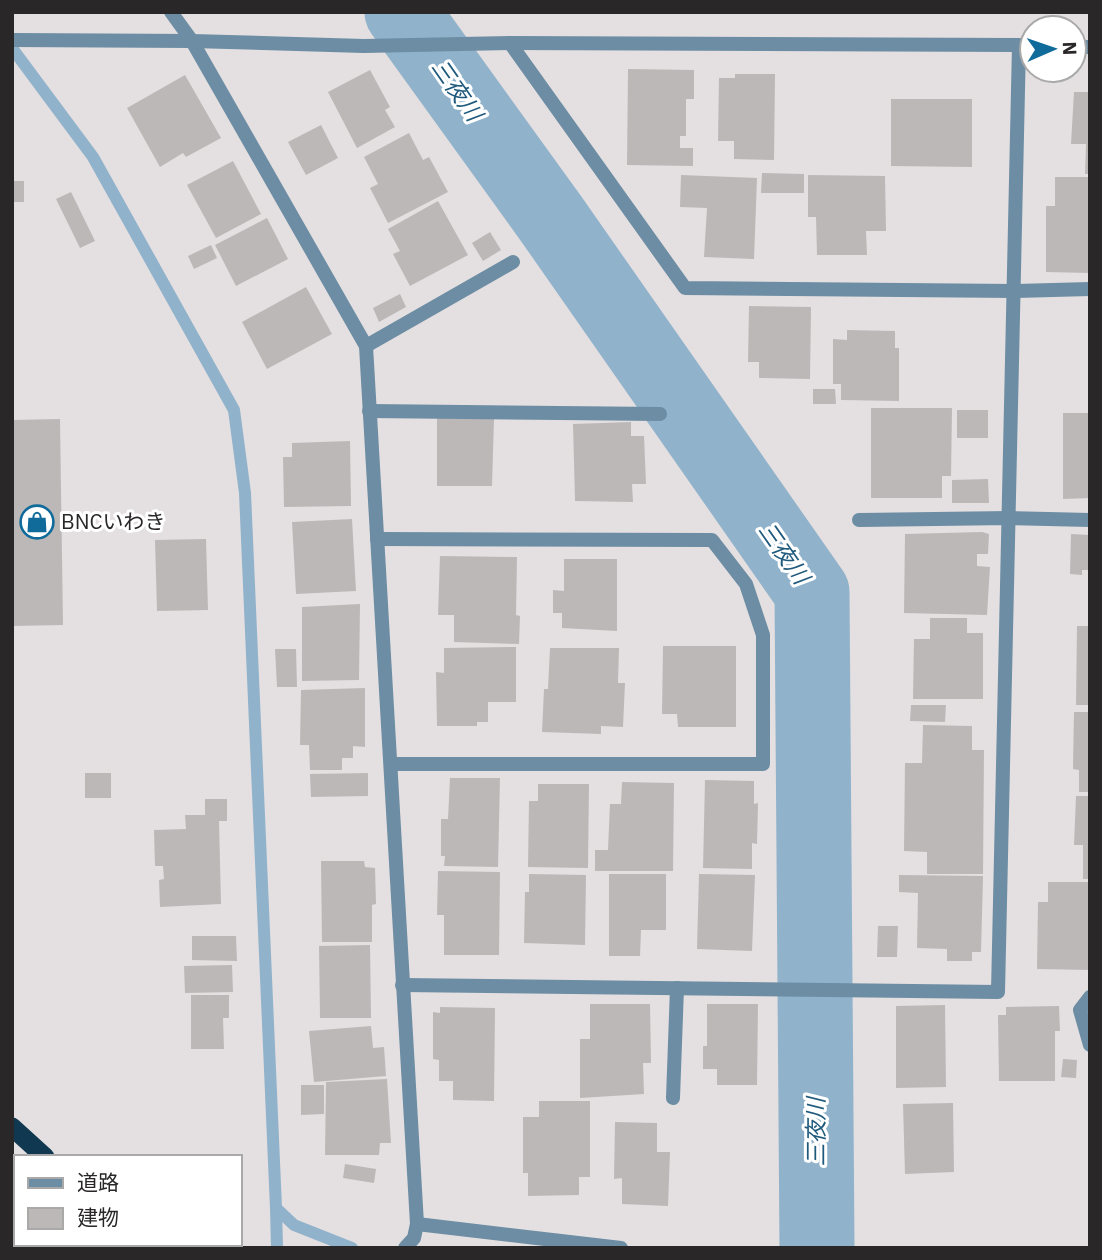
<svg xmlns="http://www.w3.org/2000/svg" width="1102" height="1260" font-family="'IBM Plex Sans','Noto Sans JP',sans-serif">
<rect width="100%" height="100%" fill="#e4dfe0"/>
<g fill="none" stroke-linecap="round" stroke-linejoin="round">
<g stroke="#90b2cb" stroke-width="12">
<path d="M12 48 93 157 234 410 245 493 276 1208 294 1225 352 1248"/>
<path d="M276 1208 277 1248"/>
</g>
<path stroke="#90b2cb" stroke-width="75" d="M402 12 552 220 812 592 817 1248"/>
</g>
<g fill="#bcb8b8">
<path d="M628 69 694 70V99H686V136H680V148H693V166L627 165Z"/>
<path d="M370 70 390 107 385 110 395 127 357 148 328 92Z"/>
<path d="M735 74H775L774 160 734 159V141H718L719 78H735Z"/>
<path d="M185 75 221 138 186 157 183 153 160 167 127 108Z"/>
<path d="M1074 92H1090V174H1085L1086 144H1071Z"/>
<path d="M891 99H972V167L891 166Z"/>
<path d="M321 125 338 158 306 175 288 142Z"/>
<path d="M409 133 423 160 429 157 448 192 388 223 370 188 378 184 364 157Z"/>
<path d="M233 161 261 214 216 238 187 185Z"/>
<path d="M762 173 804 174V193H761Z"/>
<path d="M681 175 757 178 754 259 704 257 707 208 680 207Z"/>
<path d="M808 175 885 176 886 231H866L867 255H817L816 217H808Z"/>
<path d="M1055 177H1090V273L1046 272V206H1055Z"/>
<rect x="12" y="181" width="12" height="21"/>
<path d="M71 192 95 241 80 248 56 199Z"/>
<path d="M438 201 468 255 410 286 393 254 400 251 388 229Z"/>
<path d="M267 218 288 259 236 286 215 245Z"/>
<path d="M490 232 501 250 483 261 472 243Z"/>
<path d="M211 245 217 258 194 269 188 256Z"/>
<path d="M306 287 332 334 267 369 242 322Z"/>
<path d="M400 294 406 307 379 322 373 308Z"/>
<path d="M749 306 811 307 810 379 759 378V362H748Z"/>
<path d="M847 330 895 331V348H899V401L841 400V384H833V339L847 340Z"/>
<path d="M813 389H835L836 404H813Z"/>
<path d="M871 408H952L951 476H942V498H871Z"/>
<rect x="957" y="410" width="31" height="28"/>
<path d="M1063 413H1090V498L1063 499Z"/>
<path d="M437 418 494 419 492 486H437Z"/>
<path d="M60 419 63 625 12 626V420Z"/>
<path d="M631 422V436H644L646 484H632L633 502 575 501 573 424Z"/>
<path d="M350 441 351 506 284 507 283 457H292V443Z"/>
<path d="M988 479 989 503H952V480Z"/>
<path d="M352 519 356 591 296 594 292 522Z"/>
<path d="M982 532 989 534 988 554H977V566L990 567 987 615 904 613 905 534Z"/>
<path d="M1071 534 1090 535V570H1082V575L1070 574Z"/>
<path d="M206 539 208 610 157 611 155 540Z"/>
<path d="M440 556 517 557 516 615 520 616 519 644 454 642V615H438Z"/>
<path d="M564 559H617V631L562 628V613H553V590L564 591Z"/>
<path d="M360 604 359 680 302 681V607Z"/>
<path d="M930 618H967V633H983V699H913L914 639H930Z"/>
<path d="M1077 626H1090V705H1076Z"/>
<path d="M663 646H736V727H678L677 714H662Z"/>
<path d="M516 647V702H488V722H477V726H437L436 672 444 673V648Z"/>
<path d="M550 648H619L618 683H625L623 727 601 726V734L542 732 544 689H548Z"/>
<path d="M275 649H296L297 687H277Z"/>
<path d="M365 688V747L353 746V758H342V770H310L309 745H300L301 690Z"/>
<path d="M911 705H946L945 722 910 721Z"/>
<path d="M1074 712H1090V792H1079V770L1073 769Z"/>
<path d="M923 725 972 726V750H984L983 874H927V852L904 851 905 763H922Z"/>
<rect x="85" y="773" width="26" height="25"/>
<path d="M368 773V796L311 797 310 774Z"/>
<path d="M450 778H500L498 867 444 866 445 856H441V819H448Z"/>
<path d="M705 780 754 781V804L758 803 757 844 752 843V869L703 868Z"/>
<path d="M622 782 674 783 673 871H595V850H608L610 804H621Z"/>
<path d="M538 784H589L588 868 528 867 529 801H538Z"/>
<path d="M1076 796H1090V879H1083V845H1074Z"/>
<path d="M205 799H227V821H219L221 904 160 907 159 880 164 879 163 866H155L154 830 186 829 185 815H205Z"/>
<path d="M321 861H364L365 867 375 868 376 904 372 905V942H322Z"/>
<path d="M438 871 500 872 499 955H444V915H437Z"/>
<path d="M529 874 586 875 585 945 524 943 525 892H529Z"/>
<path d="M609 874H666V930H641L640 956H609Z"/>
<path d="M699 874 755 875 752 951 697 949Z"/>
<path d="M899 875 983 876 981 952H972V961H947V949L917 948 918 893 899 892Z"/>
<path d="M1048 882H1090V970L1037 969 1038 902H1048Z"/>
<path d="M878 926H898L897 957H877Z"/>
<path d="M192 936H236L237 961 192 960Z"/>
<path d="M370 945 371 1018H320L319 946Z"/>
<path d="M232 965 233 992 185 993 184 966Z"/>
<path d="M191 995H229V1018H223L224 1049H191Z"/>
<path d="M590 1004H650L651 1063H643L644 1094 580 1098V1039H590Z"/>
<path d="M707 1004H758L757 1085H717V1069H703V1046H707Z"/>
<path d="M945 1005 946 1087 896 1088V1006Z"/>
<path d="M1059 1006 1060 1031H1055V1081H999L998 1015H1006V1007Z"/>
<path d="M440 1007 495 1008 494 1101 453 1100V1081H439V1060L433 1059V1012L440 1013Z"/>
<path d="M371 1026 373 1048 384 1047 386 1076 314 1082 309 1031Z"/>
<path d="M1063 1059 1077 1060 1076 1078 1061 1077Z"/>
<path d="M387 1079 391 1143H380L379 1155H325L326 1082Z"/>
<path d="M301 1085H324V1114L301 1115Z"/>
<path d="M539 1101H590V1177H579V1195L528 1196V1173H523V1117H539Z"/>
<path d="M953 1103 954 1172 905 1174 903 1104Z"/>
<path d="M615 1122 657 1123V1152H670L668 1206 622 1204V1178L614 1179Z"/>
<path d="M345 1164 376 1169 374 1183 343 1178Z"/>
<path d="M12 1203 16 1207V1244H55L59 1248H12Z"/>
</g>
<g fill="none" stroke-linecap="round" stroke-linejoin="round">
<g stroke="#6c8da3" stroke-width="14">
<path d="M171 12 192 41 366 346 417 1224 414 1238 405 1248"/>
<path d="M510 43 685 288 1014 291 1090 289"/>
<path d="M366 346 513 262"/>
<path d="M369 411 660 414"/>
<path d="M859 520 1010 518 1090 520"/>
<path d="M377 539 712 540 746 584 763 635V764H391"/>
<path d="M402 985 998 992 1019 45"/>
<path d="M1090 997 1080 1010 1090 1045"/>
<path d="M673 1098 677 988"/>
<path d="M417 1224 621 1248"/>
</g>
<g stroke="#6c8da3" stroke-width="14">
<path d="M12 40 192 41 364 46 510 43 1032 45"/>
<path d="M1074 47H1090"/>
</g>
<g stroke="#103951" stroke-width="19">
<path d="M12 1127 45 1157"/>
<path d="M143 1244 147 1248"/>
</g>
</g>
<defs>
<symbol id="shop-ring" viewBox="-11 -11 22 22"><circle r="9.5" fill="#fff" stroke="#106b9a" stroke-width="1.5"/><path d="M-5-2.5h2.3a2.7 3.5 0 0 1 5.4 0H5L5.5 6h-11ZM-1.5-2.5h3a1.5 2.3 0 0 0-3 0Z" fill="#106b9a"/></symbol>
</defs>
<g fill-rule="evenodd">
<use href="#shop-ring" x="18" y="503" width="38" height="38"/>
</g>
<g text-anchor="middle" stroke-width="6" stroke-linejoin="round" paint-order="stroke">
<g font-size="21" fill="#292727" stroke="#fff" text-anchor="start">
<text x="61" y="529">BNCいわき</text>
</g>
<g font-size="23" font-style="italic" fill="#1f597c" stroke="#fff">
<text transform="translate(457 90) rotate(55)" y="8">三夜川</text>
<text transform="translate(784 553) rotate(55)" y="8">三夜川</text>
<text transform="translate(816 1132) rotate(-90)" y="8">三夜川</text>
</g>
</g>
<rect width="1102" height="1260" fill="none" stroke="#292727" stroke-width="28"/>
<rect x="14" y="1155" width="228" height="91" fill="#ffffff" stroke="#a9a9a9" stroke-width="2"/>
<rect x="28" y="1178" width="35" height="10" fill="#6c8da3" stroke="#a9a9a9" stroke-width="2"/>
<text x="77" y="1190" font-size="21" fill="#292727">道路</text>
<rect x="28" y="1208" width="35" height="21" fill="#bcb8b8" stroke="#a9a9a9" stroke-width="2"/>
<text x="77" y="1225" font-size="21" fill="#292727">建物</text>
<g transform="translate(1053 49) rotate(88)"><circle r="33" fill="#ffffff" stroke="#a9a9a9" stroke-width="2"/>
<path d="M0-5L12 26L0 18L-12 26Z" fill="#106b9a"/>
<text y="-10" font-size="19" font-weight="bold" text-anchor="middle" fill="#292727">N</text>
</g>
</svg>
